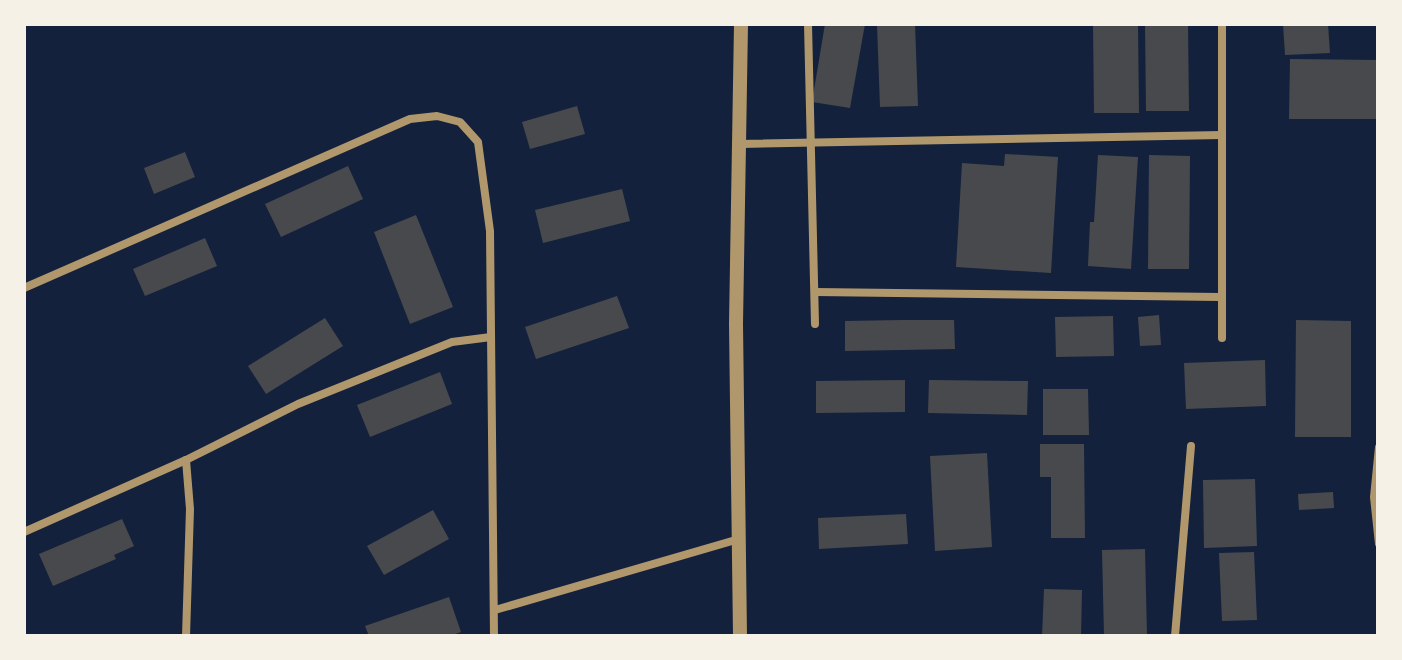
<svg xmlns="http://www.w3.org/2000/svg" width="1402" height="660" font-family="'Public Sans',sans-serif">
<rect width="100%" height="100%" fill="#14213d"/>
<g fill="#48494c">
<path d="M825 24H865L850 108 812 102Z"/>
<path d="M877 24H915L918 106 880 107Z"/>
<path d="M1093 24H1138L1139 113H1094Z"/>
<path d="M1145 24H1188L1189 111H1146Z"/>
<path d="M1283 24H1328L1330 53 1285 55Z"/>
<path d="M1290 59 1378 60V119H1289Z"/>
<path d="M577 106 585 134 530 149 522 122Z"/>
<path d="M185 152 195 177 154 194 144 168Z"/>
<path d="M1005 154 1058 157 1051 273 956 267 962 163 1004 166Z"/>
<path d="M1098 155 1138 157 1131 269 1088 266 1090 222H1094Z"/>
<path d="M1149 155 1190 156 1189 269H1148Z"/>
<path d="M348 166 363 199 281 237 265 204Z"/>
<path d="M622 189 630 221 543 243 535 210Z"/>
<path d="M416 215 453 307 410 324 374 232Z"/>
<path d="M205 238 217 266 145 296 133 269Z"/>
<path d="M617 296 629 328 536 359 525 327Z"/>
<path d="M1159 315 1161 345 1140 346 1138 317Z"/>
<path d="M1113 316 1114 356 1056 357 1055 317Z"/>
<path d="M325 318 343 346 266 394 248 366Z"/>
<path d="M902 320H954L955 349 845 351V321Z"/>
<path d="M1296 320 1351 321V437H1295Z"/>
<path d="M1265 360 1266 406 1186 409 1184 363Z"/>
<path d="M440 372 452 404 370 437 357 405Z"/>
<path d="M905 380V412L816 413V381Z"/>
<path d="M929 380 1028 381 1027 415 928 413Z"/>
<path d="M1043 389H1088L1089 435H1043Z"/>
<path d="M1040 444H1084L1085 538H1051V477H1040Z"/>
<path d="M987 453 992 547 935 551 930 456Z"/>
<path d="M1255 479 1257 546 1204 548 1203 480Z"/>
<path d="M1333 492 1334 508 1299 510 1298 494Z"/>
<path d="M433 510 449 539 384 575 367 546Z"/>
<path d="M906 514 908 544 819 549 818 518Z"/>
<path d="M122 519 134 546 114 555 116 559 53 586 39 554Z"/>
<path d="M1145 549 1147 636H1104L1102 550Z"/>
<path d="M1254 552 1257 620 1222 621 1219 553Z"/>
<path d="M1044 589 1082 590 1081 636H1042Z"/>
<path d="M449 597 461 632 450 636H369L365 626Z"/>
</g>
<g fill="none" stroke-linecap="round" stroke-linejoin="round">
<path stroke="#b1986c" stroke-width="6" d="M1378 447 1373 497 1378 544"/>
<g stroke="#b1986c" stroke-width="8">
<path d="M808 24 815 324"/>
<path d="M1222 24V338"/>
<path d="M740 144 1222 135"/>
<path d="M24 288 410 119 437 116 460 122 478 142 490 231 494 636"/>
<path d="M815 292 1220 297"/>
<path d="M186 460 190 509 186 636"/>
<path d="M24 532 186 460 298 404 452 342 491 337"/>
<path d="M495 610 739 539"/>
<path d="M1175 636 1191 446"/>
</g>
<path stroke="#b1986c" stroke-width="14" d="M740 636 736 324 741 24"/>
</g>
<rect width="1402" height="660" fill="none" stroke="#f6f1e7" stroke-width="52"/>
</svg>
